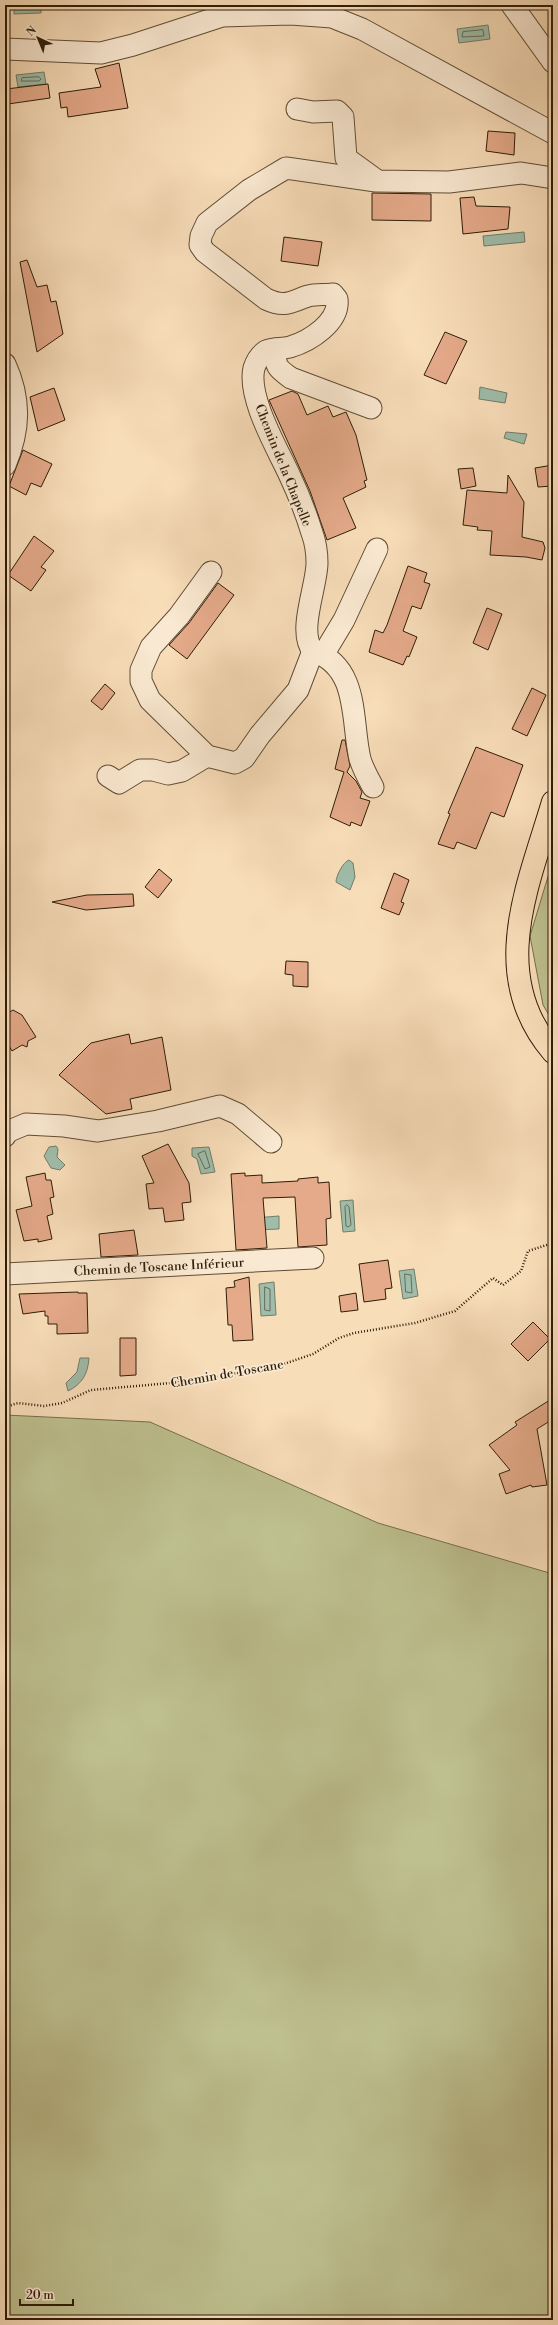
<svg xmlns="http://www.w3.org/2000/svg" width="558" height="2325" font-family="'Libre Bodoni',serif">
<rect width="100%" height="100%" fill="#f8ddb9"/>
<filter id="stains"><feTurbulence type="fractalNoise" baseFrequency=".005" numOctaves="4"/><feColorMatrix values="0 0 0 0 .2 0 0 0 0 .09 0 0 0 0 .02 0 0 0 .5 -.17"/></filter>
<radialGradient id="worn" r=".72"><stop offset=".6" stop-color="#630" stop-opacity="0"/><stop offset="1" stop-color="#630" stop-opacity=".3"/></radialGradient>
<g fill="#bec08f" stroke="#766e4c">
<path d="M553 860V1022L543 1005 530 936Z"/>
<path d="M5 1415 150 1422 378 1523 553 1574V2320H5Z"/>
</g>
<g fill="#9fbdaa" stroke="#727d69">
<path d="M14 5H41V13L14 14Z"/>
<path d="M488 25 490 39 459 43 457 29Z"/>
<path d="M44 72 46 84 18 87 16 75Z"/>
<path d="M524 232 525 242 484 246 483 236Z"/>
<path d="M480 387 507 393 505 403 479 399Z"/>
<path d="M506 432 527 434 524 444 504 438Z"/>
<path d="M349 860 353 863 355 877 350 890 336 882C336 876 343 862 349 860Z"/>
<path d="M56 1146 58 1149 57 1157 65 1165 60 1170 51 1168 44 1156 49 1147Z"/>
<path d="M209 1147 215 1172 201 1174 197 1159 192 1156V1148Z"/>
<path d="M353 1200 355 1231 343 1232 340 1201Z"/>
<path d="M279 1216V1229L254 1230V1218Z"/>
<path d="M414 1269 418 1296 403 1299 399 1271Z"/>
<path d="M274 1282 276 1315 261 1316 259 1284Z"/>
<path d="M80 1358H89C88 1374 82 1384 68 1391L66 1383 77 1372Z"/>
</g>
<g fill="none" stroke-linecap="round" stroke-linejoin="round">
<g stroke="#666d59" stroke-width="1">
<path d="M483 30 484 36 462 37 463 32Z"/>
<path d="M39 77 41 79 39 81H21L22 78Z"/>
<path d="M205 1151 210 1167 205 1169 198 1154Z"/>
<path d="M347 1205 349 1207 351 1225 348 1227 346 1226 345 1207Z"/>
<path d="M405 1274 411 1275 412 1293 406 1292Z"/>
<path d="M265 1287 270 1289V1311L265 1310Z"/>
</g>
</g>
<g fill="#e5aa8a" stroke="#2e1d08">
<path d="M119 63 128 108 68 117 67 107 61 108 59 93 101 87 95 69Z"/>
<path d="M48 84 50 98 8 104 6 89Z"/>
<path d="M488 131 515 133 514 155 486 151Z"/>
<path d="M372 193 431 194V221L372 220Z"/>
<path d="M474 197 476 206 510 207 508 229 463 234 460 198Z"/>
<path d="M284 237 322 242 318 266 281 261Z"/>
<path d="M27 260 37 287 47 285 51 302 56 301 63 334 37 352 20 262Z"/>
<path d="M445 332 467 341 446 384 424 375Z"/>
<path d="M54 388 65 420 38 431 30 397Z"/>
<path d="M292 391 298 394 307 415 328 406 333 417 346 412 356 435 367 480 364 481 366 487 343 498 356 528 327 540 310 491 269 400Z"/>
<path d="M23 450 52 464 41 487 31 483 26 495 9 486Z"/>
<path d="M553 465V486L538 487 535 468Z"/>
<path d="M473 468 476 486 461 489 458 469Z"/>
<path d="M508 475 524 502 522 537 543 542 545 548 542 560 526 557 490 555 492 531 477 530 478 527 463 525 467 490 507 493Z"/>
<path d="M34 536 54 551 41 567 46 570 31 591 8 575Z"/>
<path d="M408 566 427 573 424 582 430 584 421 609 412 606 403 631 417 637 409 657 407 656 403 665 369 652 375 630 383 633 387 625Z"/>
<path d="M218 583 234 595 187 659 169 645 189 623Z"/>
<path d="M487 608 502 614 488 650 473 643Z"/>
<path d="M105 684 115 693 102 710 91 701Z"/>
<path d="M532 688 546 695 527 736 512 729Z"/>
<path d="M342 740H345L350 766 347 772 356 781 362 792 360 798 370 801 361 826 351 822 350 826 330 817 344 772 335 769Z"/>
<path d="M476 747 523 765 504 817 491 812 476 849 457 842 454 849 438 844 450 814 448 813Z"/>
<path d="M159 869 172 880 158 898 145 887Z"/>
<path d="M394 873 409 880 401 902 404 903 399 915 381 908Z"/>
<path d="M133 894 134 906 86 910 52 902 87 895Z"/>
<path d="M286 961 308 962V987L293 986V975L285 974Z"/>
<path d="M13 1010 22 1015 36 1037 28 1041 27 1047 22 1045 12 1051 5 1039V1015Z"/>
<path d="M129 1034 131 1044 162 1037 171 1090 130 1099 132 1109 106 1114 59 1075 91 1043Z"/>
<path d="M168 1144 189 1183 191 1202 182 1203 184 1220 165 1222 163 1208 149 1209 146 1184 154 1183 142 1156Z"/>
<path d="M45 1173 46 1180H51L54 1197 50 1198 53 1214 47 1216 52 1239 38 1242V1239L24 1241 16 1210 32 1206 26 1177Z"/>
<path d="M245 1173V1176L262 1175V1183L298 1181V1179L318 1177V1183L329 1182 331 1218 326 1219 327 1245 298 1247 295 1197 263 1198 267 1248 236 1250 231 1174Z"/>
<path d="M134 1230 138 1255 101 1257 99 1234Z"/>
<path d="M388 1260 392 1288 385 1289 386 1299 364 1302 359 1264Z"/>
<path d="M249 1277 253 1340 233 1341 232 1325H228L226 1288 235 1287 234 1281Z"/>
<path d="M78 1292V1293H87L88 1333 57 1334V1324H48V1316H45V1311L23 1314 19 1294Z"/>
<path d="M356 1293 358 1310 341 1312 339 1296Z"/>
<path d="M533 1322 550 1339 528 1361 511 1344Z"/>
<path d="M120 1338H136V1375L120 1376Z"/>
<path d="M553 1398V1419L537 1429 547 1485 532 1487 531 1485 506 1494 499 1474 510 1470 489 1445 517 1425 515 1422Z"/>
</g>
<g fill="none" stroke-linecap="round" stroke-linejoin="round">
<defs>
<g id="minor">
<path d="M512 5 553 62"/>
<path d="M5 49 101 53 133 45 222 16 291 14 332 17 362 29 553 133"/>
<path d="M297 109 313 112 337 111 343 117 346 158 375 179"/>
<path d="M276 349C274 366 278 369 291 378L371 408"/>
<path d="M5 364C21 399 20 430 5 465"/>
<path d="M211 572 179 616 151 647 141 670V681L150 700 207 756 235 763 244 758 260 735 298 690 313 651"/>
<path d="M313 651C297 632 317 586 317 563 317 554 315 541 312 533 306 513 298 493 289 474 277 448 247 397 254 368 256 362 260 355 266 351 273 348 283 349 290 347 310 341 340 322 337 299L333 294C325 295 315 294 308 296 290 302 285 308 266 299L205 252 200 245 201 236 207 223 249 190 286 168 376 181 449 182 521 173 553 178"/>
<path d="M313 651C360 667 351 721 360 759 363 769 368 778 373 787"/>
<path d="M323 655 344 620 377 549"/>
<path d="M108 776 119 783 140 770H153L168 774 182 771 207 756"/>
<path d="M5 1136 7 1132 26 1124 64 1126 98 1131 158 1121 220 1106 238 1114 271 1142"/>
<path d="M5 1274 313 1258"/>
</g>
<path id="major" d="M553 802C528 886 487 975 553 1052"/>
</defs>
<use href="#minor" stroke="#604d34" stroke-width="23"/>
<use href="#major" stroke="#2e1d08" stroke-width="24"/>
<path stroke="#2e1d08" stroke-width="2.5" stroke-dasharray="1 2" stroke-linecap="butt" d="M5 1407 18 1403 44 1406 62 1403 91 1390 193 1381 278 1366 313 1354 339 1338 354 1333 415 1323 455 1311 493 1278 503 1285 521 1271 528 1251 553 1243"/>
<use href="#minor" stroke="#fae9d2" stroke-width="21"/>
<use href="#major" stroke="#f8ddb9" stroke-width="22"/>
</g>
<g text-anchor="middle" stroke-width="3.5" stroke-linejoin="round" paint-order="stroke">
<g font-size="13" fill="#2e1d08" stroke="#fae9d2">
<text transform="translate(284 465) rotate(68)" y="5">Chemin de la Chapelle</text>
<text transform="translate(159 1266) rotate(-3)" y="5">Chemin de Toscane Inférieur</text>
<text transform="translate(227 1373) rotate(-10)" y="5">Chemin de Toscane</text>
</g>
</g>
<rect width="558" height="2325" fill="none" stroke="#f8ddb9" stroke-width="20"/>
<rect x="6" y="6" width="546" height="2313" fill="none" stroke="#2e1d08" stroke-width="2"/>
<rect x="10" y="10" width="538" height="2305" fill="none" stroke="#2e1d08"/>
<g transform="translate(38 38) rotate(316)" stroke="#fae9d2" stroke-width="3" paint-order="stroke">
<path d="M0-3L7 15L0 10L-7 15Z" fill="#2e1d08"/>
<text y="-6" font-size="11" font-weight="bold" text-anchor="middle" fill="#2e1d08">N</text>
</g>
<path d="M20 2299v6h53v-6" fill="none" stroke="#2e1d08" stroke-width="2"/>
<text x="26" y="2299" font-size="12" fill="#2e1d08" stroke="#fae9d2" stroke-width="3" paint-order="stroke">20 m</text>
<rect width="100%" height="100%" filter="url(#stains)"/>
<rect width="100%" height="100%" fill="url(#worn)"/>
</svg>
